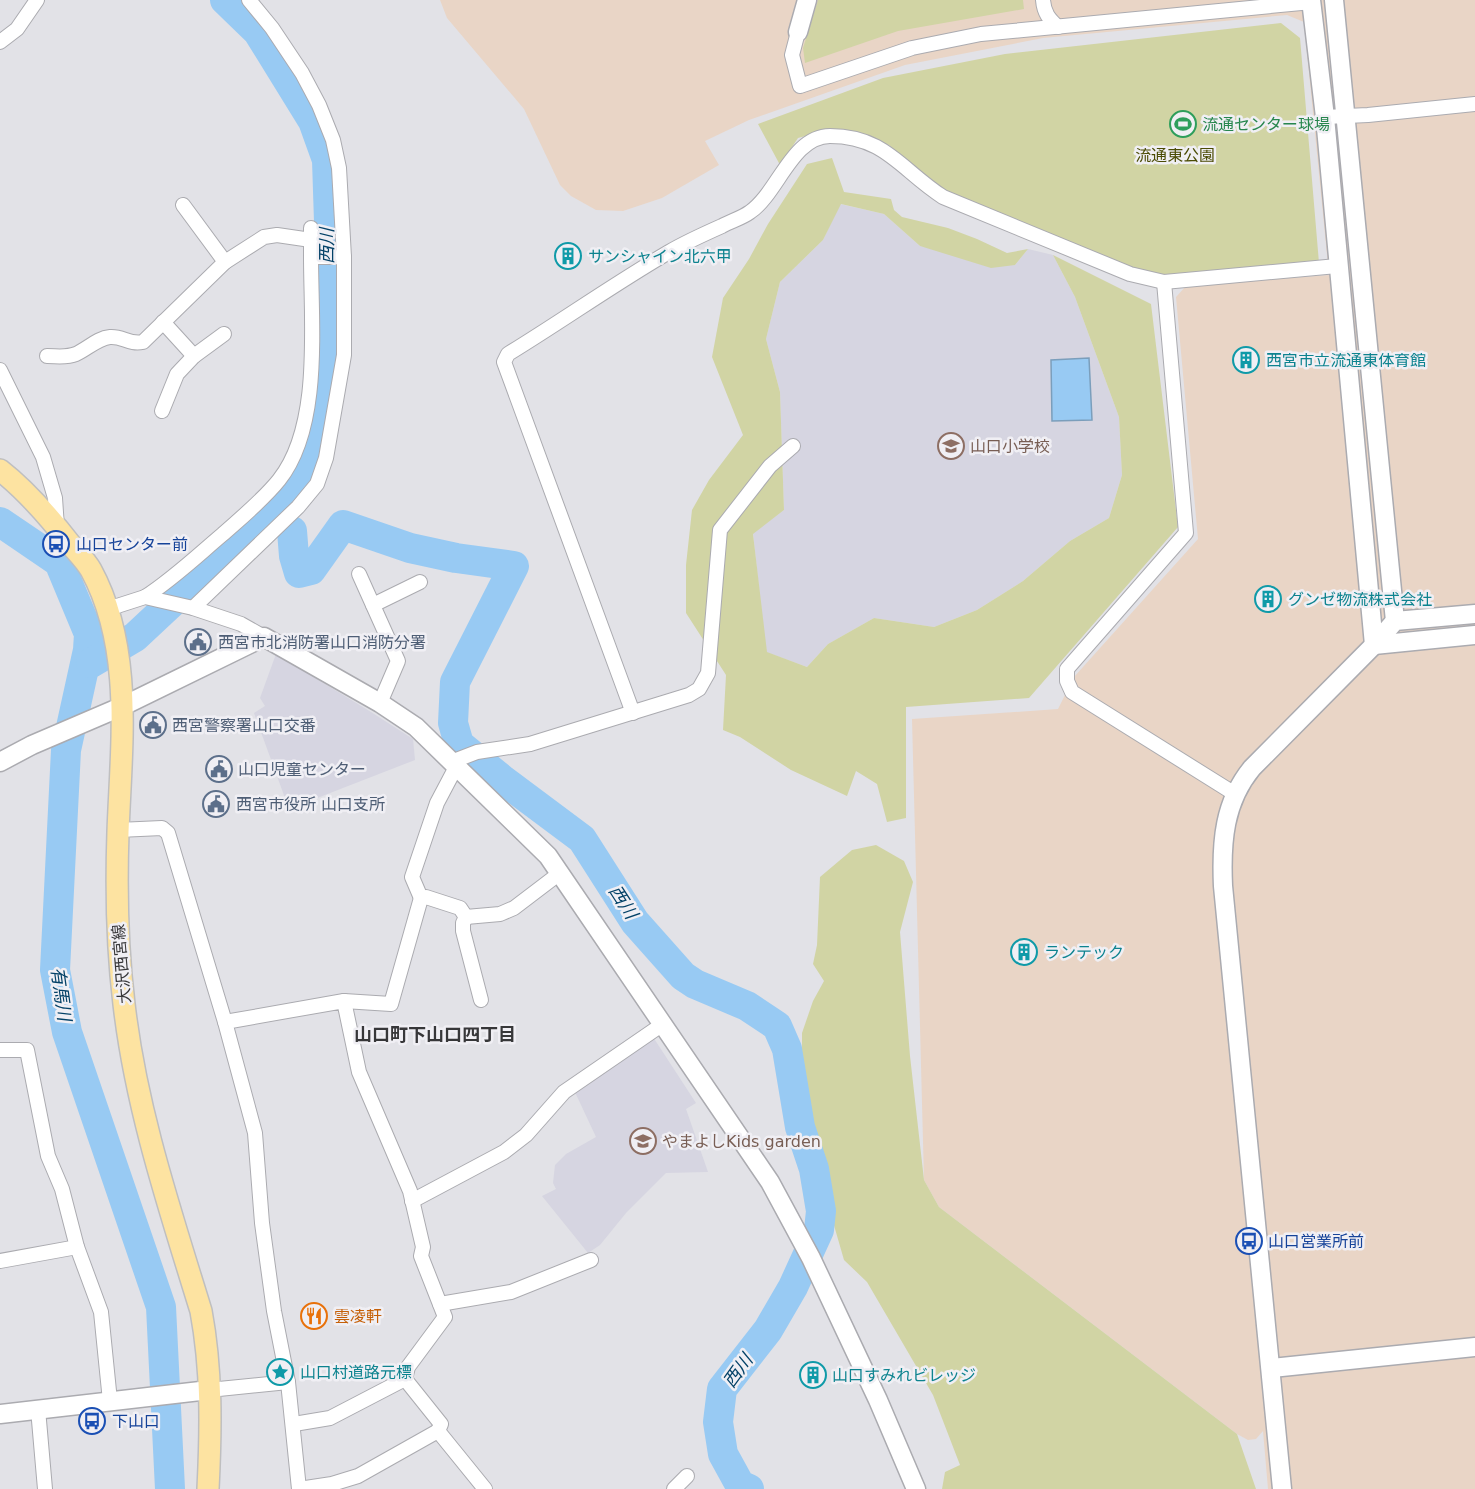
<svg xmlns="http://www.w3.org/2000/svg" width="1475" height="1489" font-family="'DejaVu Sans','Noto Sans JP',sans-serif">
<rect width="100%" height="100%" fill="#e2e2e7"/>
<g fill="#d6d5e1">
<path d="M840 204 884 214 920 246 1015 265 1028 249 1053 255 1075 297 1119 417 1122 475 1109 518 1070 541 1023 581 977 610 934 627 874 618 828 644 807 667 766 652 753 533 784 510 780 392 766 339 780 282 823 240Z"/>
<path d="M276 654 371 712 413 739 415 760 289 809 254 713 265 706 260 698Z"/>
<path d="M653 1037 696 1103 686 1109 708 1172 666 1173 626 1213 600 1245 588 1253 542 1196 556 1189 553 1183 555 1165 566 1154 596 1137 574 1090Z"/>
</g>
<path fill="#e9d5c6" d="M440 0H1475V1489H1268L1263 1431 1256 1439 1248 1440 1237 1434 939 1207 924 1180 912 719 1058 709 1074 677 1198 539 1176 297 1186 286 1329 275 1304 22 1287 15 1043 38 905 65 749 120 705 141 719 165 662 198 623 211 596 210 571 196 560 185 524 109 447 18Z"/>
<g fill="#d1d4a4">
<path d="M818 0H1023L1024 9 898 31 805 63 803 48Z"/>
<path d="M1281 23 1300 38 1319 263 1159 276 1128 267 941 191 889 145 831 129 798 138 780 165 758 124 883 78 1005 54Z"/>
<path d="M832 158 844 192 891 199 894 210 902 217 948 228 977 239 1007 253 1028 249 1015 265 991 268 920 246 884 214 841 204 823 240 780 282 766 339 780 392 784 510 753 534 767 652 807 667 828 644 874 618 934 627 977 610 1023 581 1070 541 1109 518 1122 475 1119 417 1075 297 1053 255 1151 304 1178 527 1029 698 906 707V818L887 822 877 784 856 771 847 796 791 770 740 737 723 730 726 675 686 613V565L692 510 709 480 743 435 712 357 723 298 749 259 768 224 807 164Z"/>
<path d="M876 845 904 861 913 882 900 932 910 1056 924 1180 939 1207 1237 1434 1256 1489H942L945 1472 960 1465 933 1395 867 1282 844 1260 829 1208 827 1173 812 1124 802 1080V1033L813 1001 824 981 813 964 817 945 820 877 852 850Z"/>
</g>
<path fill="#98caf3" stroke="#7b9ebb" stroke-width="1.5" d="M1089 358 1092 420 1052 421 1051 360Z"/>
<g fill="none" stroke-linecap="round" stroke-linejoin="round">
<g stroke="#98caf3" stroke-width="30">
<path d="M0 522 59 562 89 634 88 650 66 750 55 970 67 1032 161 1307 170 1489"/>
<path d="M292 531 294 556 299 573 311 570 343 525 410 548 456 558 514 566 455 682 453 723 459 744 503 780 582 839 635 922 683 976 695 984 747 1006 777 1026 787 1049 800 1127 814 1169 821 1211 819 1230 793 1287 768 1330 722 1389 718 1422 723 1454 740 1485 749 1489"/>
<path d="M91 663 135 637 272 509 301 476 318 436 327 375 329 222 327 160 313 121 258 32 225 0"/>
</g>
<defs>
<g id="street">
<path d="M1043 0C1044 13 1049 19 1058 27"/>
<path d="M798 32 792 55 800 86 912 48 981 34 1312 2"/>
<path d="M0 42 17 29 37 0"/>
<path d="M1325 117 1368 115 1475 104"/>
<path d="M183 205 225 262"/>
<path d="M311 228V257H344"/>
<path d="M1164 282 1186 533 1067 669V681L1072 692 1235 794"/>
<path d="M163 322 194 356"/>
<path d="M47 356C57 356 66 358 76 354 87 349 98 338 110 337 123 336 129 345 143 342L225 262 264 237 277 235 311 240"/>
<path d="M0 370 43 457 55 498 57 527"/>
<path d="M162 411 177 374 194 356 224 334"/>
<path d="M359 574 398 661 380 703"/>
<path d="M145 597C173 579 197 556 223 534 242 517 263 500 279 480 322 426 311 323 311 257"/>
<path d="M373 605 420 582"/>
<path d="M193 608 298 507 317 484 326 458 344 355V257L339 168 333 140 319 105 302 73 272 28 249 0"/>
<path d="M108 611 117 606 145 597 193 608 241 624 264 637"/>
<path d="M633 713 504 362 508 354C562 321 614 284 669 252 686 242 704 234 722 226 731 221 742 218 750 212 778 193 792 136 830 136 885 136 901 170 943 197L1130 274 1164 282 1337 266"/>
<path d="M451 762 477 752 530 744 689 695 699 689 708 673 720 530 770 466 793 446"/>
<path d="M118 830 162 828 168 833 225 1022 255 1133 262 1223 274 1311 288 1382 299 1489"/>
<path d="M421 898 412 877 437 803 456 767"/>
<path d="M466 917 463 923V931L481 1000"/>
<path d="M344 1001 391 1004 421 898 426 897 460 908 466 917 500 914 514 908 560 873"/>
<path d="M225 1022 344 1001 359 1072 410 1191 423 1247 421 1256 445 1317 408 1367 405 1379 330 1418 294 1424"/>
<path d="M0 1050H27L48 1156 62 1189 77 1247 101 1312 110 1401"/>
<path d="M412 1201 504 1152 526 1135 564 1092 663 1024"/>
<path d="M0 1261 77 1247"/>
<path d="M440 1304 511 1292 591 1260"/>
<path d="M405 1379 441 1424 438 1431 485 1489"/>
<path d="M209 1390 288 1382"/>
<path d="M38 1409 45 1489"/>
<path d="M299 1489 332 1484 358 1476 438 1431"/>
<path d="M674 1489 687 1476"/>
</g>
<g id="secondary">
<path d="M1311 0 1325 117 1374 645 1475 635"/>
<path d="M1334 0 1395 621"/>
<path d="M798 32 807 0"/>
<path d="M0 762 32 745 123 706 264 637 380 703 416 727 548 856 770 1182 811 1258 878 1400 916 1489"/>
<path d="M1272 1368 1475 1347"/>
<path d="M0 1414 209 1390"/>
<path d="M1282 1489 1223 886C1221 842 1224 802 1252 768L1374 645 1395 621 1475 614"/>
</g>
<path id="primary" d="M0 470C27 491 50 518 71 545 78 553 86 561 91 570 134 649 121 746 118 832 116 890 117 947 124 1004 136 1109 170 1210 201 1311 212 1370 211 1429 208 1489"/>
</defs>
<use href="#street" stroke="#ababb0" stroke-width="16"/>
<use href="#secondary" stroke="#ababb0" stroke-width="21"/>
<use href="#primary" stroke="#bfbfc0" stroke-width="24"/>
<use href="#street" stroke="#fff" stroke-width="14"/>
<use href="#secondary" stroke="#fff" stroke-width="18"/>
<use href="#primary" stroke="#fde3a1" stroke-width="21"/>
</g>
<defs>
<symbol id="stadium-ring" viewBox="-11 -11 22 22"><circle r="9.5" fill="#f0eff4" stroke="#2e9e5b" stroke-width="1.5"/><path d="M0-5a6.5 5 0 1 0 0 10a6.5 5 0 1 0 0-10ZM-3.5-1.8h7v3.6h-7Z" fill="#2e9e5b"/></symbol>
<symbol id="building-ring" viewBox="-11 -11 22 22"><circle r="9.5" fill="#f0eff4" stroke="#0f9aa8" stroke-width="1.5"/><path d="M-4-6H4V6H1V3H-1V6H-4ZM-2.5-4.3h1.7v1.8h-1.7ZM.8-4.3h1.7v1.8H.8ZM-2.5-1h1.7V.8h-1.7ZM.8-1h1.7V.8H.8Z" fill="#0f9aa8"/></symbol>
<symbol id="school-ring" viewBox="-11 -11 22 22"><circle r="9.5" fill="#f0eff4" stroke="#8d6e63" stroke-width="1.5"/><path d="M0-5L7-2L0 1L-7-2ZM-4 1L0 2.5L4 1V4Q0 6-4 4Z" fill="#8d6e63"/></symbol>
<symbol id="bus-ring" viewBox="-11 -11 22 22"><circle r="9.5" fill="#f0eff4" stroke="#1a4fb4" stroke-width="1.5"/><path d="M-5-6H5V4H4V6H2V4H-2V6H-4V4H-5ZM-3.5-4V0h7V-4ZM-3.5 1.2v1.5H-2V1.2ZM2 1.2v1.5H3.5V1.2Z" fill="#1a4fb4"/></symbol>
<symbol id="civic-ring" viewBox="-11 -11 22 22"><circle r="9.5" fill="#f0eff4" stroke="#5c6f8a" stroke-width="1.5"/><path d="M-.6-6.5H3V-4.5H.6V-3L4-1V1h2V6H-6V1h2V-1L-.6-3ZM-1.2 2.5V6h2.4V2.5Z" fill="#5c6f8a"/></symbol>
<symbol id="restaurant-ring" viewBox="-11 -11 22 22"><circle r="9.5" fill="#f0eff4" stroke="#e8710a" stroke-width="1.5"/><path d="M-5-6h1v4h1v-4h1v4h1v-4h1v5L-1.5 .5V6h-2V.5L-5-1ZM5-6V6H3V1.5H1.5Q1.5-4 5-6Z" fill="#e8710a"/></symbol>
<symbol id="sight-ring" viewBox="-11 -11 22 22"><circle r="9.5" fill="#f0eff4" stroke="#0f9aa8" stroke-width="1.5"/><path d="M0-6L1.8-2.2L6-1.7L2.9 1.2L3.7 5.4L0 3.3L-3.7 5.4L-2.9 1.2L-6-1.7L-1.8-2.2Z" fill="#0f9aa8"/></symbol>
</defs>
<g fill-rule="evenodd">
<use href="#stadium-ring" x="1168" y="109" width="30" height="30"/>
<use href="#building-ring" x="553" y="241" width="30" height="30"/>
<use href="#building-ring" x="1231" y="345" width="30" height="30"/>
<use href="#school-ring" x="936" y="431" width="30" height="30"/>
<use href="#bus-ring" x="41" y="529" width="30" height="30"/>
<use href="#building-ring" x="1253" y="584" width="30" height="30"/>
<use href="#civic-ring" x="183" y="627" width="30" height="30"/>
<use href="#civic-ring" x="138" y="710" width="30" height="30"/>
<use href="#civic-ring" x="204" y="754" width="30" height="30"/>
<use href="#civic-ring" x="201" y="789" width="30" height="30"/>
<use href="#building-ring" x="1009" y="937" width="30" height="30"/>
<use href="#school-ring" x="628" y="1126" width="30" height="30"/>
<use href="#bus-ring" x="1234" y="1226" width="30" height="30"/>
<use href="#restaurant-ring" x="299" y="1301" width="30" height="30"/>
<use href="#sight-ring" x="265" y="1357" width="30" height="30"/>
<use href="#building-ring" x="798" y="1360" width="30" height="30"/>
<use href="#bus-ring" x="77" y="1406" width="30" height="30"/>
</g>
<g text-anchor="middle" stroke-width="5" stroke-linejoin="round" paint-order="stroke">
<g font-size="16" fill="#27864d" stroke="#f0eff4" text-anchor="start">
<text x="1202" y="130">流通センター球場</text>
</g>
<g font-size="16" fill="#4b4c04" stroke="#f0eff4">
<text x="1175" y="161">流通東公園</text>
</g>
<g font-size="16" fill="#0d838f" stroke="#f0eff4" text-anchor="start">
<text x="588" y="262">サンシャイン北六甲</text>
<text x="1266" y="366">西宮市立流通東体育館</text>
<text x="1288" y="605">グンゼ物流株式会社</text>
<text x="1044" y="958">ランテック</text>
<text x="300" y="1378">山口村道路元標</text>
<text x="832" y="1381">山口すみれビレッジ</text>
</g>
<g font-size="16" fill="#785e54" stroke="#f0eff4" text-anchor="start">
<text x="970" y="452">山口小学校</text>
<text x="662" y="1147">やまよしKids garden</text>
</g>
<g font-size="16" fill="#164399" stroke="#f0eff4" text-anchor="start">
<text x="76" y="550">山口センター前</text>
<text x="1268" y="1247">山口営業所前</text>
<text x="112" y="1427">下山口</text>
</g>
<g font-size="16" fill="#4e5e75" stroke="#f0eff4" text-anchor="start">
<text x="218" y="648">西宮市北消防署山口消防分署</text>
<text x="172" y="731">西宮警察署山口交番</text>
<text x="238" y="775">山口児童センター</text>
<text x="236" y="810">西宮市役所 山口支所</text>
</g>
<g font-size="16" fill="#373739" stroke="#f0eff4">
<text transform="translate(121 964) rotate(-95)" y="6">大沢西宮線</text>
</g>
<g font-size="16" fill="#c56008" stroke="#f0eff4" text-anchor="start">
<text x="334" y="1322">雲凌軒</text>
</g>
<g font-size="18" font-style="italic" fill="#044268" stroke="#f0eff4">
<text transform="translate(327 246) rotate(-90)" y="6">西川</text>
<text transform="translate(623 902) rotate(57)" y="6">西川</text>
<text transform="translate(61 994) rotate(82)" y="6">有馬川</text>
<text transform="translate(738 1371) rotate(-54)" y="6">西川</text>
</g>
<g font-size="18" font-weight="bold" fill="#373739" stroke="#f0eff4">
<text x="435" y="1041">山口町下山口四丁目</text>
</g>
</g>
</svg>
